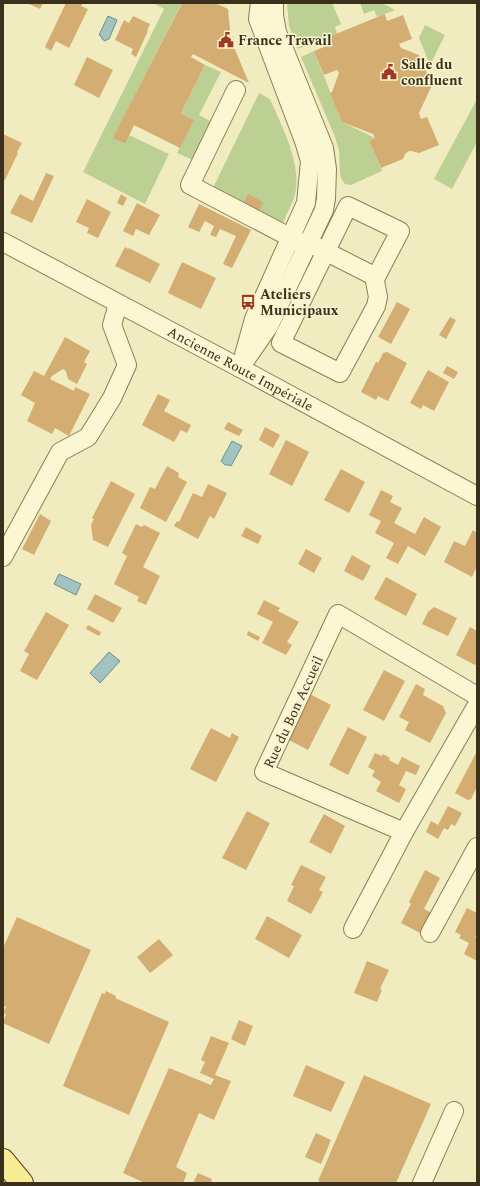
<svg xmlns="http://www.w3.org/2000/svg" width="480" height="1186" font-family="Spectral,serif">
<rect width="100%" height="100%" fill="#f1ecbf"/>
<g fill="#bdd093">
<path d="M153 3 181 4 114 138 124 144 129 135 169 154 145 204 83 172 164 9Z"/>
<path d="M287 3H332L341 24 335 27 337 34 298 49 289 26Z"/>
<path d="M360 3H382L395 10 377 17 374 10 364 14Z"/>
<path d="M425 25 445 35 430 65 419 38Z"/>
<path d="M314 51 342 122 375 138 369 141 382 171 351 185 345 184 342 180 340 174 339 150 335 137 301 57Z"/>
<path d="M205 65 221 72 199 115 212 122 193 160 177 153 194 120 181 113Z"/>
<path d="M259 93 270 99C282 127 304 167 294 198 291 206 286 215 283 223L213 188Z"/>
<path d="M477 99V142L452 189 434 179Z"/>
</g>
<g fill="#a3c3c0" stroke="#69928f">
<path d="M108 16 117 20 109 39H108L105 41 102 39 101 36 99 35Z"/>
<path d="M232 441 242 446 231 466 229 465H225L221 461Z"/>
<path d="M59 574 81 584 76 595 54 584Z"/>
<path d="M109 652 120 661 100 683 90 673Z"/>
</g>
<g fill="#d3ad72">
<path d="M27 3H43L40 9Z"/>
<path d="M66 3H83L81 6 88 9 69 48 56 41 51 51 45 47Z"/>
<path d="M182 3H215L228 9 231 40 249 83 193 54 191 57 205 65 181 113 194 120 180 148 134 125 125 144 113 138Z"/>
<path d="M385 14 387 21 403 15 412 39 399 44 401 48 419 55 432 85 419 113 421 119 427 117 439 145 419 153 411 151H409L405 154 403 159 381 168 369 141 375 138 373 134 342 122 330 93 332 92 339 73 337 70 324 75 314 51 329 45 326 38Z"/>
<path d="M133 16 150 24 147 31H148L136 57 131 54 133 49 115 40 124 20 129 23Z"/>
<path d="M87 57 113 70 99 98 74 85Z"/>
<path d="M3 134 22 143 17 152 18 153 5 180 3 179Z"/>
<path d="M46 173 54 176 32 223 10 213 20 194 33 201Z"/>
<path d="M121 194 127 198 123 206 117 203Z"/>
<path d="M248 194 263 202 259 211 243 204Z"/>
<path d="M87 199 111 212 98 238 87 233 89 228 76 222Z"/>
<path d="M137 203 160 215 149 235 136 229 133 236 123 231Z"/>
<path d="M199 204 251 230 232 268 223 264 236 236 220 229 216 237 210 235 214 226 205 221 199 232 188 227Z"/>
<path d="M125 247 128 249 129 248 160 264 150 283 115 266Z"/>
<path d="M182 262 216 278 201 309 168 293Z"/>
<path d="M397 302 410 309 391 344 378 337Z"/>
<path d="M450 317 456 320 446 339 439 335Z"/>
<path d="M65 337 90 351 84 362 87 364 77 384 68 379 66 371 63 369 52 376 50 379 74 391 75 387 90 394 69 436 55 428 52 434 27 421 35 403 21 395 34 371 44 376Z"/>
<path d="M387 352 407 363 388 401 378 396 376 400 361 392 376 362 378 363 383 353Z"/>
<path d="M447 366 458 372 454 379 443 373Z"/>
<path d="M428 370 449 382 434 411 423 405 421 409 410 403Z"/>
<path d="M158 394 170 400 164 411 191 425 187 433 181 430 174 442 142 425Z"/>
<path d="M228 422 243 430 239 436 224 429Z"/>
<path d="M265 427 280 435 273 448 259 440Z"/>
<path d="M286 440 309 452 292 486 269 474Z"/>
<path d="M167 466 179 473 178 477 187 482 166 522 140 508 150 487 155 489Z"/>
<path d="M341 469 365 482 349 513 324 500Z"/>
<path d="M111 481 135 494 108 547 93 540 91 525 94 519 92 518Z"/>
<path d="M208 484 227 493 214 519 210 516 198 539 174 526 177 521 179 522 193 493 202 497Z"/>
<path d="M381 490 393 496 390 502 402 508 394 523 415 534 424 517 441 527 425 556 408 546 398 564 386 558 394 543 375 533 381 521 369 515Z"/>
<path d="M40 514 51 521 34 555 22 549Z"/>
<path d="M136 524 142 527 144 525 160 533 143 567 160 576 146 605 137 601 139 597 114 584 127 556 122 553Z"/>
<path d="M246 527 262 536 258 544 241 536Z"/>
<path d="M473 530 477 533V566L472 577 444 562 454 541 465 546Z"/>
<path d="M306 549 322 558 314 573 298 564Z"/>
<path d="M352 555 371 566 363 581 344 571Z"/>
<path d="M386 577 417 594 406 616 374 599Z"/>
<path d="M95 594 122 608 113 623 87 609Z"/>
<path d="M264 600 280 608 278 611 299 622 287 642 292 645 286 655 262 643 273 622 257 614Z"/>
<path d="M434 607 457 618 448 636 422 624 428 612Z"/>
<path d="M46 612 69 625 37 680 20 671 29 654 24 651Z"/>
<path d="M88 625 101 632 99 636 86 629Z"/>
<path d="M470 627 477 631V662L475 665 456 655Z"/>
<path d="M248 631 260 637 258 641 247 635Z"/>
<path d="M384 670 405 681 384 721 363 710Z"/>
<path d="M416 684 425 689 423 695 443 706 446 713 430 743 405 730 409 722 399 717Z"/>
<path d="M308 693 331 705 308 750 285 738Z"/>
<path d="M348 727 367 737 348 775 329 765Z"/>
<path d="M211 728 230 738 232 733 239 737 216 782 190 769Z"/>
<path d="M477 751V787L471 799 468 800 455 793Z"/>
<path d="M375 753 382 756 383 754 390 758 389 760 398 765 402 757 420 766 416 775 406 771 399 785 406 789 399 803 376 791 381 782 372 776 375 771 368 767Z"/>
<path d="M448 806 462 813 455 826 451 824 448 830 444 828 438 839 426 832 431 821 438 825Z"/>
<path d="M247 811 270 823 246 870 222 858Z"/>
<path d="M324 814 345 826 331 854 309 842Z"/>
<path d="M301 865 326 877 319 890 323 892 311 914 287 901 294 886 291 885Z"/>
<path d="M425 870 440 878 424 909 432 913 422 934 401 923 411 904 409 902Z"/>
<path d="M467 908 477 913V932L475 937 477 938V961L464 954 469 943 459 938 461 935 455 932Z"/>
<path d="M267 916 302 935 289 958 255 939Z"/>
<path d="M17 917 91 950 49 1044 3 1023 6 1014 3 1013 6 1007 3 1005V948Z"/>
<path d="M159 939 173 955 150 973 137 957Z"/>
<path d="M367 961 389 970 380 989 382 990 377 1002 354 993Z"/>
<path d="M106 991 116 996 115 998 169 1022 129 1115 63 1086 102 993 105 994Z"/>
<path d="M239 1020 253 1026 245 1046 231 1039Z"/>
<path d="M211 1036 229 1043 215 1075 231 1081 214 1120 199 1113 176 1167 187 1173 183 1183H145L123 1173 169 1068 211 1085 214 1079 200 1073 205 1062 201 1060Z"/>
<path d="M306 1065 345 1082 331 1112 293 1096Z"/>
<path d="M364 1075 431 1104 396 1183H323L318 1181Z"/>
<path d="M316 1133 331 1140 321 1164 305 1157Z"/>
<path d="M198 1173 212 1179 211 1183H193Z"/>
</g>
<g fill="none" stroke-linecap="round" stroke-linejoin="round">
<defs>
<g id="minor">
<path d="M236 90 190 185 301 243"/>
<path id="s1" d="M3 242 240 368 477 496"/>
<path d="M309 243 376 277 375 281 378 297 376 306 340 373 281 343 348 206 400 231 376 277"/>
<path d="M244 355 254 319 306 203 310 161 304 141 258 19 260 3"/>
<path d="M240 368 269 326 324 210 326 199 327 169 324 148 277 32 274 15V3"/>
<path d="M3 557 60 452 88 437 112 398 127 365 112 325 118 304"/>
<path d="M477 696 338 614 264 772 404 832 477 705"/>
<path d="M353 929 404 832"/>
<path d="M430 933 477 847"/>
<path d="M422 1183 454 1111"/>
</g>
<path id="major" d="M3 1160 22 1183"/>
</defs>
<use href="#minor" stroke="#8c7d56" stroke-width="20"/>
<use href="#major" stroke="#59492b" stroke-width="24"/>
<use href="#minor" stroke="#fbf7d3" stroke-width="18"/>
<use href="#major" stroke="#f8ec94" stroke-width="22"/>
</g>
<defs>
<symbol id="civic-bare" viewBox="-9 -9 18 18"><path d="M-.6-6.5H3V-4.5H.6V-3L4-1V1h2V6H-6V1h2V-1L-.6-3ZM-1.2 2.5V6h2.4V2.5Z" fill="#9f3921" stroke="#f8f4d0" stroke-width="2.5" paint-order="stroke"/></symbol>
<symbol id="bus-bare" viewBox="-9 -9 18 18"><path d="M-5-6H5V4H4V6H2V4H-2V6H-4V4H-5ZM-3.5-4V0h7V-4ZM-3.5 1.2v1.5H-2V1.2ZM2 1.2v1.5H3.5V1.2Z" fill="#9f3921" stroke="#f8f4d0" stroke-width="2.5" paint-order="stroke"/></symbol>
</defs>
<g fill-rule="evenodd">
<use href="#civic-bare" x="215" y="29" width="22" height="22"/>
<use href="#civic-bare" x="378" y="61" width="22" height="22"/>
<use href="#bus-bare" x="237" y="291" width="22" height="22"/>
</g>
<g text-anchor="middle" stroke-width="3" stroke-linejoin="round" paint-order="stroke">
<g font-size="14" font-weight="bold" fill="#3a301c" stroke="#f8f4d0" text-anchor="start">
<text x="238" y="45">France Travail</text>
<text x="401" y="69">Salle du<tspan x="401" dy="16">confluent</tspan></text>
<text x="260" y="299">Ateliers<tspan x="260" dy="16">Municipaux</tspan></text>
</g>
<g font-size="14" fill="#3a301c" stroke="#f8f4d0">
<text dy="5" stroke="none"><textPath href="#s1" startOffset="269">Ancienne Route Impériale</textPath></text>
<text transform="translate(293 712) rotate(-65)" y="5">Rue du Bon Accueil</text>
</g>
</g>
<rect width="480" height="1186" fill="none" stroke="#3a301c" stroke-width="8"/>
</svg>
